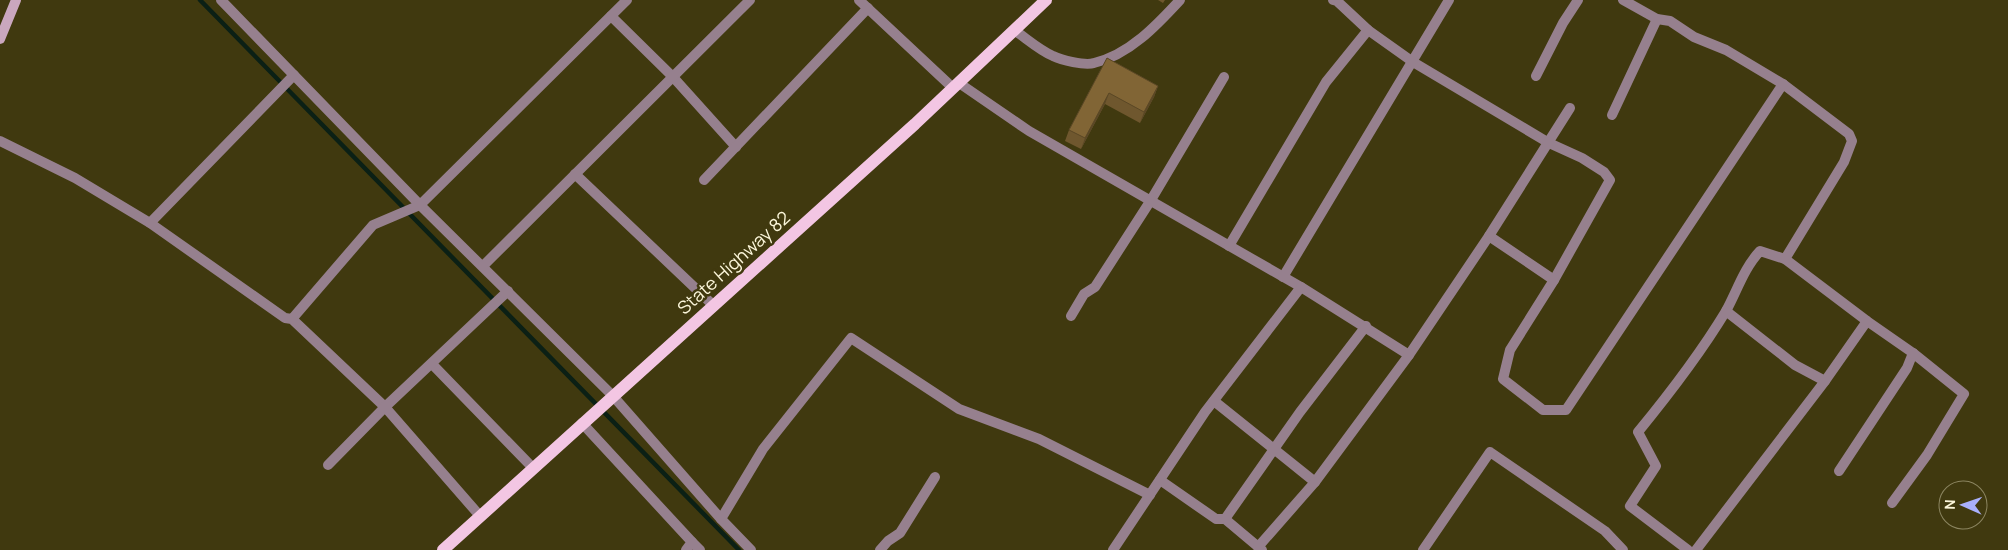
<svg xmlns="http://www.w3.org/2000/svg" width="2008" height="550" font-family="Manrope,sans-serif">
<rect width="100%" height="100%" fill="#40390f"/>
<g fill="none" stroke-linecap="round" stroke-linejoin="round">
<path stroke="#0b2015" stroke-width="4.5" d="M200 0 739 550"/>
<g stroke="#96808e" stroke-width="10">
<path d="M221 0 420 205 613 396 721 519 751 550"/>
<path d="M859 0 953 88"/>
<path d="M1333 0 1337 1 1368 30 1413 62 1549 143 1582 158 1604 172 1610 180 1554 280 1510 350 1503 379 1543 410H1566L1783 84"/>
<path d="M1623 0 1657 19 1670 21 1694 37 1726 50 1783 84 1849 134 1852 141 1844 162 1785 259"/>
<path d="M611 16 673 77 736 147"/>
<path d="M1014 30C1026 38 1039 50 1053 56 1061 60 1085 66 1094 63 1129 55 1157 25 1180 0"/>
<path d="M1536 76 1563 23 1578 0"/>
<path d="M959 83 1029 131 1301 287 1205 412 1113 550"/>
<path d="M1612 115 1657 19"/>
<path d="M0 141 75 178 150 223 285 318 292 319 385 407 480 516"/>
<path d="M575 174 713 305"/>
<path d="M704 180 868 8"/>
<path d="M150 223 294 75"/>
<path d="M1489 236 1554 280"/>
<path d="M1229 246 1326 82 1368 30"/>
<path d="M483 266 750 0"/>
<path d="M1283 277 1449 0"/>
<path d="M1726 311 1795 365 1825 381"/>
<path d="M1071 316 1084 294 1095 287 1151 200 1224 77"/>
<path d="M292 319 373 225 420 205 627 0"/>
<path d="M1409 355 1489 236 1570 108"/>
<path d="M432 364 533 468"/>
<path d="M1214 401 1315 482 1409 355 1301 287"/>
<path d="M582 423 692 542 686 550"/>
<path d="M328 465 385 407 508 291"/>
<path d="M1839 471 1907 368 1913 353"/>
<path d="M1160 480 1216 519H1225L1262 550"/>
<path d="M721 519 763 449 851 338 959 409 1039 439 1150 495"/>
<path d="M1225 519 1300 412 1366 326"/>
<path d="M692 542 700 550"/>
<path d="M1258 547 1315 482"/>
<path d="M880 550 888 541 900 533 935 477"/>
<path d="M1423 550 1490 452 1605 531 1623 550"/>
<path d="M1688 550 1630 506 1656 466 1638 432C1670 393 1700 354 1726 311 1737 291 1744 268 1760 251L1785 259 1867 321 1913 353 1964 394 1927 455 1892 503"/>
<path d="M1696 550 1825 381 1867 321"/>
</g>
<path stroke="#caa7be" stroke-width="10" d="M0 39 16 0"/>
<path stroke="#f3c6e3" stroke-width="12" d="M443 550 915 124 1046 0"/>
</g>
<g fill="#6f572e">
<path d="M1158 0H1165L1163 3Z"/>
<path d="M1107 58 1158 86 1154 97 1140 123 1105 104 1081 149 1065 141 1069 130Z"/>
</g>
<g fill="#5a4725">
<path d="M1158 86 1154 97 1140 123 1144 112Z"/>
<path d="M1109 93 1105 104 1081 149 1085 138Z"/>
</g>
<path fill="#816535" stroke="#5a4725" d="M1107 58 1158 86 1144 112 1109 93 1085 138 1069 130Z"/>
<g text-anchor="middle" stroke-width="5" stroke-linejoin="round" paint-order="stroke">
<g font-size="18" fill="#fbf6da" stroke="#40390f">
<text transform="translate(734 263) rotate(-42)" y="6">State Highway 82</text>
</g>
</g>
<g transform="translate(1963 505) rotate(272)"><circle r="24" fill="#40390f" stroke="#8b8560"/>
<path d="M0-4L9 19L0 12L-9 19Z" fill="#a9b0fc"/>
<text y="-8" font-size="14" font-weight="bold" text-anchor="middle" fill="#fbf6da">N</text>
</g>
</svg>
